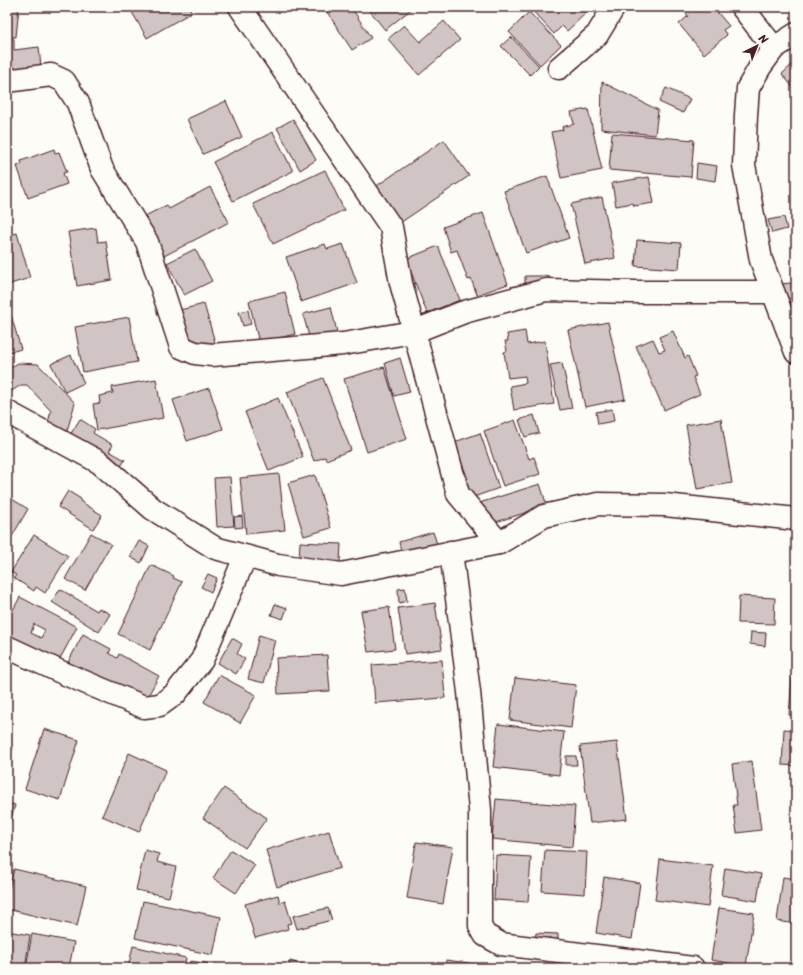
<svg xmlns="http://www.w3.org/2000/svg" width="803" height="975" font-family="Sriracha,sans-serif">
<rect width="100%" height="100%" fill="#fdfcf7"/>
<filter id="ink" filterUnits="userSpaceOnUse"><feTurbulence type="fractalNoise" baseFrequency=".025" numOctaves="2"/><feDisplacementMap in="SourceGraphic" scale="8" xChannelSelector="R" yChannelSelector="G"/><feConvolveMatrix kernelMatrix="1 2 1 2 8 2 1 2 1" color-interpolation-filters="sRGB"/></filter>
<g filter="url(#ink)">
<g fill="#d0c5c4" stroke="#4a1f2b" fill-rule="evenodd">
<path d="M7 7H19L16 37H7Z"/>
<path d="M129 7H189L192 12 147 38Z"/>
<path d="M328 7H351L371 38 352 50 325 9Z"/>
<path d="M367 7H414L385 30Z"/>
<path d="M529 7H582L581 8 586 13 567 31 562 26 554 34Z"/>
<path d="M681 7H713L729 26 723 30 727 35 704 54 679 24 688 16Z"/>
<path d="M529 12 561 45 540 65 509 32Z"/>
<path d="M444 21 460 40 419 75 388 39 404 25 420 42Z"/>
<path d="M511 37 539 66 530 75 501 46Z"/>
<path d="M7 38 14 39V50L39 47 42 77 7 81Z"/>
<path d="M796 61V91L782 74Z"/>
<path d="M602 82 658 110 655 135 601 129Z"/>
<path d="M666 88 690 99 683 113 659 102Z"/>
<path d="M226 101 242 137 203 154 187 119Z"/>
<path d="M588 109 602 170 561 178 551 132 563 130 562 127 574 124 571 112Z"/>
<path d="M293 119 316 160 300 170 277 128Z"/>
<path d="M273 132 293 171 233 201 213 162Z"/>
<path d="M612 133 694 140 691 177 609 170Z"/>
<path d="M444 140 469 176 400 223 375 187Z"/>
<path d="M54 149 55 153 59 152 67 172 63 173 67 184 28 198 17 166 22 164 21 161Z"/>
<path d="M697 163 717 166 715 181 696 178Z"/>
<path d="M325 170 344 210 273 244 253 204Z"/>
<path d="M547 176 569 238 526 253 504 191Z"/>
<path d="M649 177 654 203 634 206 633 203 616 206 612 183Z"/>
<path d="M210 187 229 222 164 256 143 217 167 205 169 209Z"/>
<path d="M602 197 615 258 585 264 571 204Z"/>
<path d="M483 213 508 284 477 295 471 279 468 280 457 250 451 252 443 227Z"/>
<path d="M784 217 787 229 772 233 768 220Z"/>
<path d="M96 228 98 242 106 241 112 280 77 286 68 232Z"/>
<path d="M17 233 30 278 7 285V236Z"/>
<path d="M637 240 681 243 679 269 635 266Z"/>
<path d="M325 244 327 249 343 244 357 283 301 302 286 257Z"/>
<path d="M438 246 460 300 427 313 406 259Z"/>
<path d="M195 249 212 281 184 295 167 263Z"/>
<path d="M525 276H549L550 292H525Z"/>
<path d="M791 283 794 298 783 300 780 284Z"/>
<path d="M285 292 295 334 259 343 249 301Z"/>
<path d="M794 300 796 303V321L784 308Z"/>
<path d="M204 304 216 346 185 355 172 312Z"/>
<path d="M331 307 342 353 315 359 303 314Z"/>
<path d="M248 310 251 324 243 326 239 312Z"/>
<path d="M7 312H10L21 349 7 353Z"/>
<path d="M129 317 137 362 83 372 75 327Z"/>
<path d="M608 322 625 399 585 407 568 330Z"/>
<path d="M525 331 527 344 545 341 554 404 514 410 510 386 526 383 525 376 508 378 504 352 507 351 505 341H508L507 334Z"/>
<path d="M673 331 685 358 688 356 696 376 693 377 700 394 664 410 636 346 653 339 659 352 665 350 659 337Z"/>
<path d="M71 355 84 383 65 392 51 364Z"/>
<path d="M400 358 410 392 394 396 385 363Z"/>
<path d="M18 363 38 364 75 403 67 431 47 426 51 411 27 385H21L7 394V370Z"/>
<path d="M562 363 572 408 560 410 550 365Z"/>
<path d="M384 367 407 439 367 452 344 379Z"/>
<path d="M323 378 351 450 326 460 325 457 314 461 287 392Z"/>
<path d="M156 379 163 418 97 430 93 404 100 403 99 396 113 393 112 387Z"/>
<path d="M209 388 223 429 187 441 173 400Z"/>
<path d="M278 398 303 457 269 471 245 412Z"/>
<path d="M612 409 614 421 598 424 596 412Z"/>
<path d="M534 415 539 433 525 437 519 420Z"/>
<path d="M80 419 95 429 93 433 113 445 109 451 125 460 114 477 63 446Z"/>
<path d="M721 419 732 483 697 489 686 425Z"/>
<path d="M515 420 529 459 534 457 540 474 503 486 484 431Z"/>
<path d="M480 433 499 488 471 498 464 480 468 479 463 466 461 467 452 443Z"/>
<path d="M279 474 285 530 246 534 240 478Z"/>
<path d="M315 475 331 528 304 536 288 483Z"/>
<path d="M230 477 234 526 217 527 214 478Z"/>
<path d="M540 484 547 506 483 526 476 504Z"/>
<path d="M68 491 81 499 80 501 102 515 93 529 58 507Z"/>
<path d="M7 496 28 509 7 545Z"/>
<path d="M242 516 243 527 235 528 234 517Z"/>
<path d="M433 532 437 544 402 555 399 542Z"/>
<path d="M91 533 111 544 85 590 65 579Z"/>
<path d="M34 535 68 556 45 593 36 587 34 591 14 578 16 575 11 572Z"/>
<path d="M139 541 149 546 141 563 130 557Z"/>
<path d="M300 542 341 544 340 562 299 560Z"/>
<path d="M151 565 174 576 173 578 182 582 150 650 118 634Z"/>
<path d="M208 574 217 578 211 592 201 587Z"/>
<path d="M405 588 407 601 399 603 398 589Z"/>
<path d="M60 589 97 611 99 608 110 614 99 632 52 602Z"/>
<path d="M739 596 775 598 774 624 738 623Z"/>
<path d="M20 597 77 627 55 668 7 642V621ZM34 624 45 630 41 638 31 633Z"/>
<path d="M435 603 442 649 405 654 398 608Z"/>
<path d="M275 604 287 608 283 619 271 615Z"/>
<path d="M389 607 395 649 368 652 361 611Z"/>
<path d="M751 632 766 633 765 646 750 644Z"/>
<path d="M83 634 111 649 109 653 117 658 119 654 159 676 140 710 65 668Z"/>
<path d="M259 635 275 640 264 683 248 679Z"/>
<path d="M232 638 242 644 237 654 245 659 236 674 218 663Z"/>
<path d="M327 655 330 691 278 694 276 658Z"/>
<path d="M442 660 445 698 375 703 372 665Z"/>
<path d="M219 675 256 695 240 723 204 702Z"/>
<path d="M515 678 576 685 571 728 510 720Z"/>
<path d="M792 678 796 679V716L789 715Z"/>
<path d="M498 724 564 732 559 775 493 767Z"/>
<path d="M44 729 79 740 60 800 25 789Z"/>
<path d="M784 729 796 730V766L782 765Z"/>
<path d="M617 742 627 819 590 823 580 746Z"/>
<path d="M7 746 13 748 7 762Z"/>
<path d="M129 753 166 770 139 832 102 816Z"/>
<path d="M566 756H576L577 765H566Z"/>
<path d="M752 761 761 830 737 833 733 805H737L732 764Z"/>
<path d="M224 788 267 818 245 848 203 818Z"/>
<path d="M496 799 575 806 572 847 492 839Z"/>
<path d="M7 803 15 805 7 833Z"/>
<path d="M329 831 340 868 277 887 266 850Z"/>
<path d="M416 842 453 847 443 904 407 898Z"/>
<path d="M145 850 159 854 157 862 176 867 169 897 136 890Z"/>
<path d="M231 850 255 865 236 893 213 878Z"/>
<path d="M545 850 587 852 585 894 542 891Z"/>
<path d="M496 855 531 857 528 902 494 900Z"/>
<path d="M660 859 713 866 708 907 655 900Z"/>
<path d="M725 868 761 874 757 901 721 895Z"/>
<path d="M14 869 86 886 77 926 7 909V896Z"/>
<path d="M604 877 640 883 632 939 596 933Z"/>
<path d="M783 877 796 879V924L777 921Z"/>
<path d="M278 895 280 903 285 901 292 923 287 924 288 929 255 938 245 904Z"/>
<path d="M143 901 221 917 213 955 135 938Z"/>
<path d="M328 908 332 920 297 929 293 916Z"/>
<path d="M719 908 754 913 746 966 711 960Z"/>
<path d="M7 931 30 935 25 968H7Z"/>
<path d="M536 933 558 934V944L535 942Z"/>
<path d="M32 934 74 942 69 968H26Z"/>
<path d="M133 946 186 958 184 968H128Z"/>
<path d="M446 960 506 968H445Z"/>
<path d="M190 961 232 967V968H189Z"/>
<path d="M290 961 305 965 304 968H288Z"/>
</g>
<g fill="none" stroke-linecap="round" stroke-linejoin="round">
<defs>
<g id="minor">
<path d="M240 7 391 227 401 283 458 494 499 543"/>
<path d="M742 7 774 48"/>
<path d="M559 68 597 35 614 7"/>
<path d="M7 81 51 75 64 81 78 103 102 169 147 242 181 347 195 353 212 355 343 344 413 332 464 312 546 290 633 292H773"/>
<path d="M7 412 99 462 153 509 215 548 278 565 341 574 499 543 544 516 598 504 665 505 796 519"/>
<path d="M451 552 469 692 480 810V926L485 935 501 944 693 968"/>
<path d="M7 647 63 673 144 707 160 705 175 694 202 660 245 557"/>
</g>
<path id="tertiary" d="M796 34 774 48 760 67 748 88 746 115 744 165 761 260 796 352"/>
</defs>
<use href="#minor" stroke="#4a1f2b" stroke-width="25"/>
<use href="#tertiary" stroke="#4a1f2b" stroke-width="25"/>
<use href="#minor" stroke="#fdfcf7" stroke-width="22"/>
<use href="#tertiary" stroke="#fdfcf7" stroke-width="22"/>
</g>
</g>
<rect width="803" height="975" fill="none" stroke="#fdfcf7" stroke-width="24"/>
<rect x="12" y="12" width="779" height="951" fill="none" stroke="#4a1f2b" stroke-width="1.5" filter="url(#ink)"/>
<g transform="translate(757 46) rotate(43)" stroke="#fdfcf7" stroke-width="3" paint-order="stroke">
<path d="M0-3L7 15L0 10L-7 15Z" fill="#4a1f2b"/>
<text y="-6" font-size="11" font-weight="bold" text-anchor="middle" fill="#4a1f2b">N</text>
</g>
</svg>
